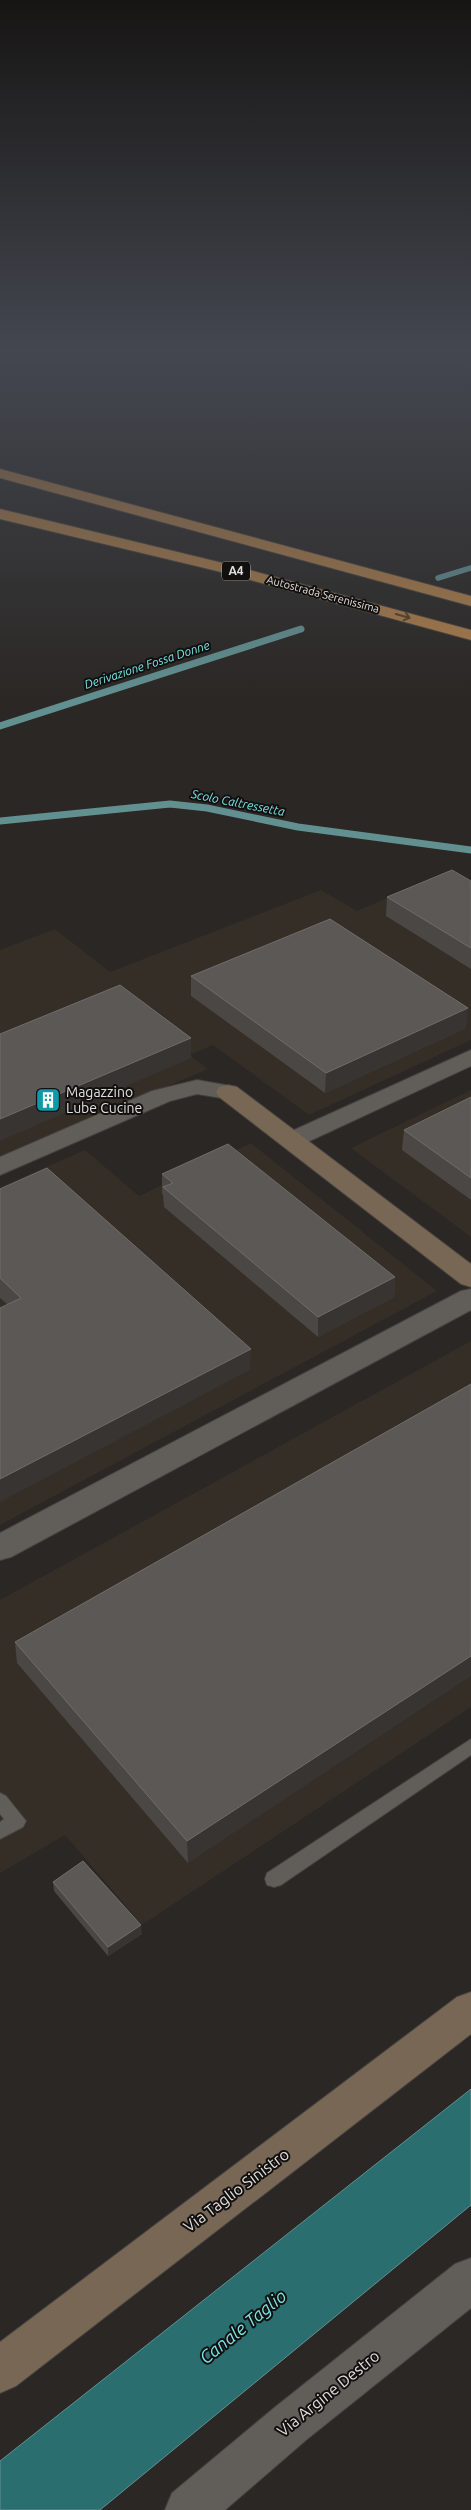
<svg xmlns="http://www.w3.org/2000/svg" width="471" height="2510" font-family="Ubuntu,sans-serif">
<rect width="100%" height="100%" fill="#2a2724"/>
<g fill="#352e26">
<path d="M441 875 471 886V1040L309 1115 213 1045 190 1055 208 1069 0 1157V950L55 929 110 972 321 890 357 911Z"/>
<path d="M471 1090V1237L351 1148Z"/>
<path d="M251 1143 437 1291 0 1525V1187L85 1150 139 1196Z"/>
<path d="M471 1341V1707L142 1925 65 1835 0 1873V1600Z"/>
</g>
<path fill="#2b6e70" stroke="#629091" d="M471 2089V2205L100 2510H0V2461Z"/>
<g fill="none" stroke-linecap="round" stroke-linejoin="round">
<path stroke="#629091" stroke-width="5.5" d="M438 578 471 568"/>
<g stroke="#629091" stroke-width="7">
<path d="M0 726 301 629"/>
<path d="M0 821 170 804 207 808 298 827 471 850"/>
</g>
<defs>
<g id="lane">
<path d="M471 1739V1755L281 1885 274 1887 267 1885 265 1879 267 1873Z"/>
<path d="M0 1793 6 1796 26 1821 23 1827 0 1839V1822L4 1819 0 1814Z"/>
</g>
<g id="street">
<path d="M471 1050V1066L301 1145 292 1148 283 1145 279 1140 283 1135Z"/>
<path d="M197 1080 237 1087 240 1092 237 1097 228 1099 197 1094 170 1101 0 1175V1157L152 1091Z"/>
<path d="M471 1289V1310L11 1557 0 1560V1533L461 1291Z"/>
<path d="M471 2258V2308L306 2440 225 2510H165L172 2493 274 2408 455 2264Z"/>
</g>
<g id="secondary">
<path d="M228 1085 237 1087 471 1264V1287L461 1284 219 1097 216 1092 219 1087Z"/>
<path d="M471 1992V2034L16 2386 0 2393V2342L457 1997Z"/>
</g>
<g id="highway">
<path d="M0 469 471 596V606L0 478Z"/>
<path d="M0 509 227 564 471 630V640L217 571 0 519Z"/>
</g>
</defs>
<use href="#lane" stroke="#44423f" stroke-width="2"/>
<use href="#street" stroke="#44423f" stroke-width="2"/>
<use href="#secondary" stroke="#44423f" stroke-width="2"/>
<use href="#highway" stroke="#44423f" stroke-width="2"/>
<use href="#lane" fill="#615e5a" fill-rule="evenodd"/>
<use href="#street" fill="#615e5a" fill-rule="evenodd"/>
<use href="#secondary" fill="#786755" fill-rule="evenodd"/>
<use href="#highway" fill="#ac7d48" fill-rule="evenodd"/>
</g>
<g fill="#4b4744">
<path d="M471 881V969L386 916 387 897Z"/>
<path d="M191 976 466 1028 325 1093 191 996Z"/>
<path d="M471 1097V1200L402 1150 404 1130Z"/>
<path d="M162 1174 395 1277 394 1297 318 1337 164 1207 163 1195 162 1194Z"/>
<path d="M0 1189 250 1370 7 1304 0 1298Z"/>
<path d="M471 1384 188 1863 17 1663 15 1642Z"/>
<path d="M53 1882 142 1934 108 1956 54 1891Z"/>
</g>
<g fill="#373431">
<path d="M468 1008 466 1028 325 1093 326 1073Z"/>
<path d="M191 1038V1058L0 1141V1119Z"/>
<path d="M395 1277 394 1297 318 1337V1317Z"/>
<path d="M251 1349 250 1370 0 1502V1479Z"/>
<path d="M471 1656V1676L188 1863 187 1841Z"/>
<path d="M141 1925 142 1934 108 1956V1947Z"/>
</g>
<g fill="#5b5855" stroke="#706d6a">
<path d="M452 870 471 881V948L387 897Z"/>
<path d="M330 919 468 1008 326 1073 191 976Z"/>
<path d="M120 985 191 1038 0 1119V1034Z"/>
<path d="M471 1097V1178L404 1130Z"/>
<path d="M228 1144 395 1277 318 1317 163 1187 173 1183 162 1174Z"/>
<path d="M47 1168 251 1349 0 1479V1308L21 1298 0 1278V1189Z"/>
<path d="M471 1384V1656L187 1841 15 1642Z"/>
<path d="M83 1861 141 1925 108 1947 53 1882Z"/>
</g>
<defs><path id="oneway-shaft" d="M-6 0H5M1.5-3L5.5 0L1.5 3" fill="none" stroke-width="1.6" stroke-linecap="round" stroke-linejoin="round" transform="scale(1.25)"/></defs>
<use stroke="#574129" href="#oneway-shaft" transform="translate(403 616) rotate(16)"/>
<linearGradient id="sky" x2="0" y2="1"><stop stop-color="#171514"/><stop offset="0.5" stop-color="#444750"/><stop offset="1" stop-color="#444750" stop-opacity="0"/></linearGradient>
<rect width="471" height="703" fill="url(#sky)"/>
<defs>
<symbol id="building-square" viewBox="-11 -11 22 22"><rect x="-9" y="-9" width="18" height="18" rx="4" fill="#0f9aa8" stroke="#12100f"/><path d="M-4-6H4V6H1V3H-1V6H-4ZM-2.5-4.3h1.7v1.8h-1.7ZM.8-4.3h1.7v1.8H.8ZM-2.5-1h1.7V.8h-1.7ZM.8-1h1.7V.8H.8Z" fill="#fff"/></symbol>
</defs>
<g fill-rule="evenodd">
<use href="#building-square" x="34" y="1086" width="28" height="28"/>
</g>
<g text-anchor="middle" stroke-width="4" stroke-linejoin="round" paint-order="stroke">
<g font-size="11" fill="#e1dfdd" stroke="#12100f">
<text transform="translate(323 594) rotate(15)" y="4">Autostrada Serenissima</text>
</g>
<rect fill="#12100f" stroke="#a3a19f" stroke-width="1" x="222" y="561.5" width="28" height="19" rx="4"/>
<g font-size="12" font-weight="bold" fill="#e1dfdd">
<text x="236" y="575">A4</text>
</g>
<g font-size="12" font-style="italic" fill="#7ce4e7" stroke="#12100f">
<text transform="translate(147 665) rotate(-18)" y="4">Derivazione Fossa Donne</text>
<text transform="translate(238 803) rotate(11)" y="4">Scolo Caltressetta</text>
</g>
<g font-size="14" fill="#e1dfdd" stroke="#12100f" text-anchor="start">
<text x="66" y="1097">Magazzino<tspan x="66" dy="16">Lube Cucine</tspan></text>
</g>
<g font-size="16" fill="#e1dfdd" stroke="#12100f">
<text transform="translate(236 2190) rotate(-37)" y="6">Via Taglio Sinistro</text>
<text transform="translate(328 2393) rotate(-39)" y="6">Via Argine Destro</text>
</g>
<g font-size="18" font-style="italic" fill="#7ce4e7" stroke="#12100f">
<text transform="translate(243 2327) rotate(-39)" y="6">Canale Taglio</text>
</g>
</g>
</svg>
